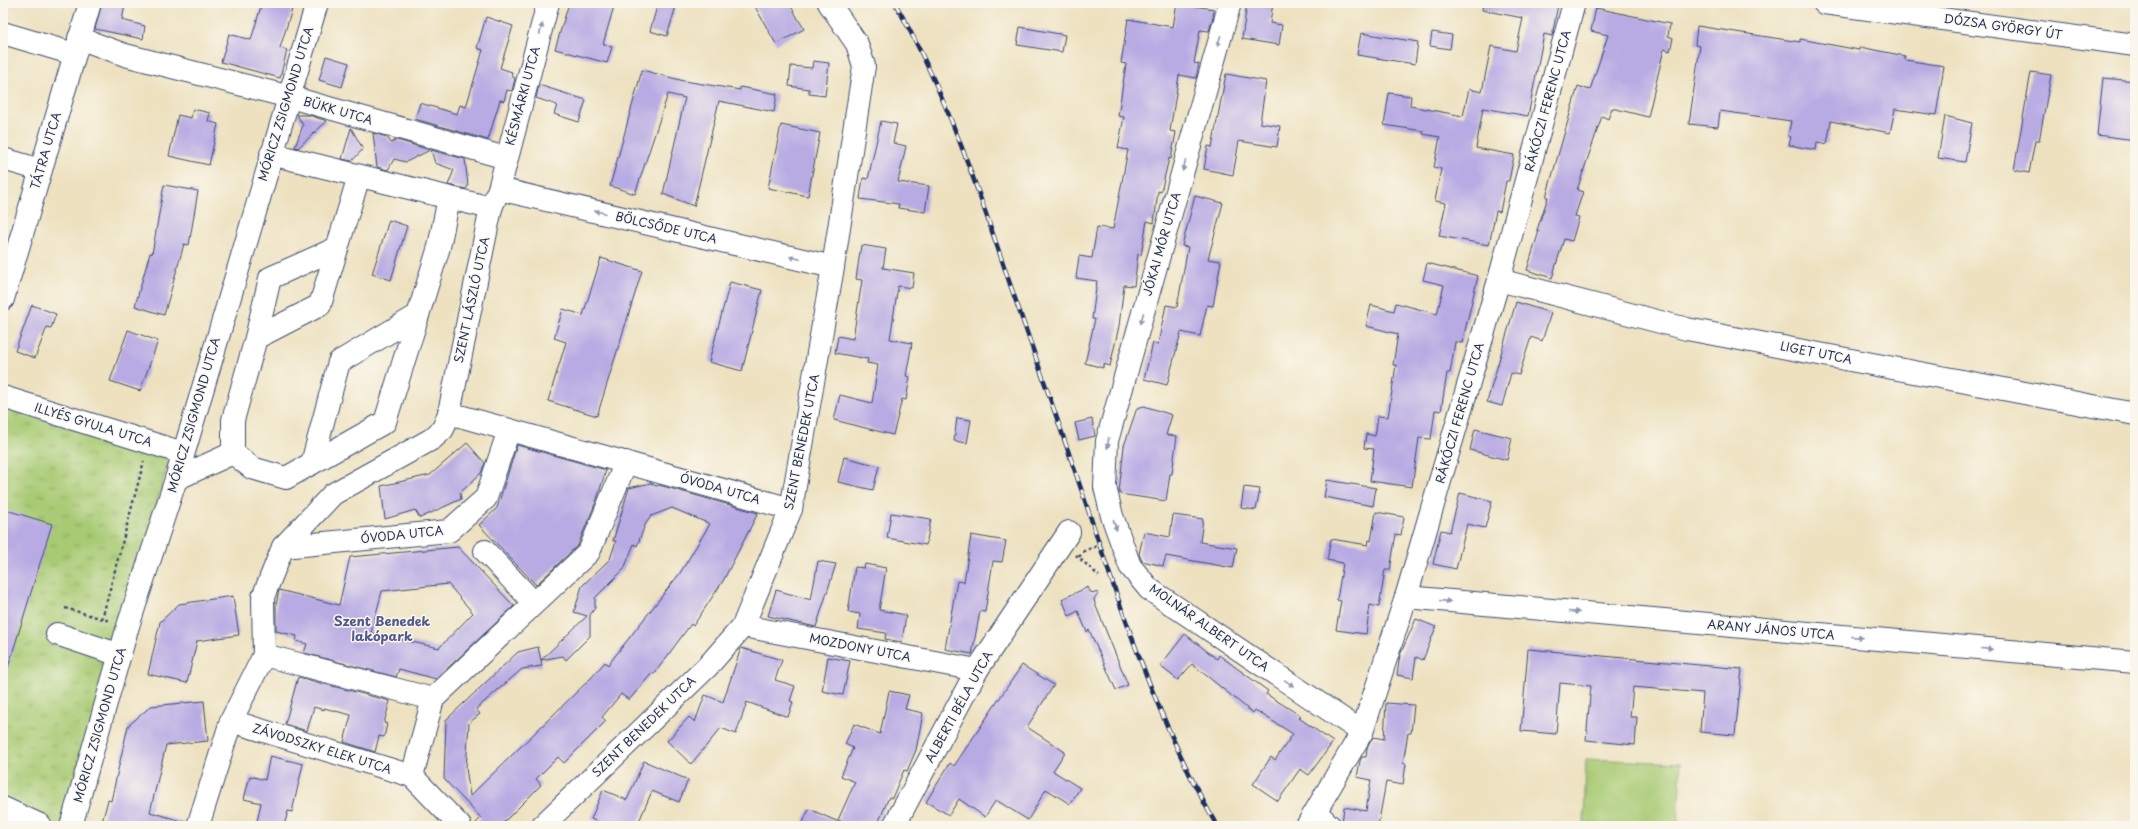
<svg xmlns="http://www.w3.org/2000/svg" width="2138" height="829" font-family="'Playpen Sans',sans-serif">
<defs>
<pattern id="grass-tufts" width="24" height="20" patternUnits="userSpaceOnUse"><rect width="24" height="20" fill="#a8ca73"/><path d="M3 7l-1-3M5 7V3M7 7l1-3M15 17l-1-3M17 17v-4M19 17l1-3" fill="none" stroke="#88a462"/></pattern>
</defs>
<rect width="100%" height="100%" fill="#fbf7ec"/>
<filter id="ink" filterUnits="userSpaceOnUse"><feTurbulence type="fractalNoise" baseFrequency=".025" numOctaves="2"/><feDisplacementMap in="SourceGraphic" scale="8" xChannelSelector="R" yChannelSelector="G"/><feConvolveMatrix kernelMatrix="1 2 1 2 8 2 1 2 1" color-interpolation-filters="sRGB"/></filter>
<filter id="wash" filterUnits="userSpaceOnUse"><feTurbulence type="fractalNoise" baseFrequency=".012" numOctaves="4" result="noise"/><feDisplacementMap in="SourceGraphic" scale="16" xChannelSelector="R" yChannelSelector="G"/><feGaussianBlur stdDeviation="0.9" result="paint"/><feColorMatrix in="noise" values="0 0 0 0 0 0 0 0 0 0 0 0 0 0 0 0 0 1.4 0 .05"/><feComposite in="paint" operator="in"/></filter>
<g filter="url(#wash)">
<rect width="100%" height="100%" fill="#ede1c0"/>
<path fill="url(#grass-tufts)" stroke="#627c68" d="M3 407 169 459 70 826H3Z"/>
<path fill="#a8ca73" stroke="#627c68" d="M1586 759 1681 763 1678 826 1584 823Z"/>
<g id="blocks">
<g fill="#b8aae3" fill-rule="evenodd">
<path d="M102 3 125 5 122 20 145 26 143 39 95 29Z"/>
<path d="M262 3H294L280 48 287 50 280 78 221 62 229 34 251 40Z"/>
<path d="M569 3H615L603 44 612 47 607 63 555 49Z"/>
<path d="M658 3H677L667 36 650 31Z"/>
<path d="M753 3H789L804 29 776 44Z"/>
<path d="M1177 3H1194L1193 6 1214 9 1213 17 1209 31 1200 30 1194 63 1199 64 1196 78 1179 75 1170 131 1176 132 1171 159 1169 158 1161 192 1158 191 1154 223 1147 221 1141 255 1138 254 1134 286 1124 285 1119 326 1110 366 1103 364V368L1085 363 1095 319H1092L1097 281 1076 278 1079 256 1092 258 1097 227 1113 229 1128 150 1118 148 1124 117 1118 116 1126 64 1121 63 1128 19 1173 27Z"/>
<path d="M1247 3H1273L1270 23 1282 25 1279 45 1242 39Z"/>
<path d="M1483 3 1558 5 1552 36 1544 34 1528 116 1483 108 1476 148 1514 155 1509 181H1506L1500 212 1496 211 1489 245 1439 236 1446 203 1435 201 1441 169 1434 167 1440 137 1423 134V131L1384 125 1389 93 1411 96 1410 106 1463 116 1469 89 1482 92 1491 46 1516 51 1523 18 1482 10Z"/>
<path d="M1596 8 1670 24 1668 36 1673 38 1670 51 1664 49 1648 117 1612 108 1608 119 1602 116 1577 190 1583 192 1575 216 1579 217 1572 241 1564 239 1552 278 1527 270 1539 231 1537 230 1548 197H1546L1578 86 1590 90 1608 35 1591 31Z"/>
<path d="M486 17 513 26 500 68 512 72 511 76 515 78 512 91 507 90 504 101 500 100 488 140 415 119 420 103 457 114 460 105 466 107 483 50 477 48Z"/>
<path d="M1697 26 1800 42V39L1859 50 1860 47 1905 56V60L1944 66 1936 115 1895 109 1890 133 1831 121 1827 144 1817 142 1816 150 1789 145 1791 137 1788 136 1791 121 1720 111 1718 127 1689 124 1700 46 1695 45Z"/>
<path d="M1020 27 1065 35 1062 52 1017 45Z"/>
<path d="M1432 32 1452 35 1450 49 1430 46Z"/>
<path d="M1361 33 1418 42 1415 64 1357 55Z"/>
<path d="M326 56 349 63 342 87 319 80Z"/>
<path d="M813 61 829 63 825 96 809 94V89L789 86 791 66 812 68Z"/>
<path d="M642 70 684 81 740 90V87L777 94 774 112 719 101 694 206 663 194 685 98 668 94 635 194 610 186Z"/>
<path d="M2031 72 2051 75 2039 141H2035L2029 173 2014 170Z"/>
<path d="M1226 74 1266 81 1260 123 1280 126 1277 147 1239 141 1233 175 1204 169 1208 146 1212 147Z"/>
<path d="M2103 78 2135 81V140L2097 135Z"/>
<path d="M539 85 586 100 579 122 554 114 557 105 536 98Z"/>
<path d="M193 109 210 113 208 121 218 124 209 165 169 156 178 115 191 118Z"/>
<path d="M297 115H309L327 121 298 148 295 147 303 125Z"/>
<path d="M1945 116 1972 123 1965 162 1938 158Z"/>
<path d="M881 121 897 124 893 143 906 146 898 182 929 186 925 212 898 208 899 204 860 199 863 178 868 179Z"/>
<path d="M781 125 820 133 808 196 768 188Z"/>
<path d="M351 128 363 149 352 161 342 159Z"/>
<path d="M373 133 387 137 391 143 397 140 430 150 406 162 394 159 388 170 377 167Z"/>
<path d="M431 150 465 159 468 186 466 189 448 185 454 170 435 163Z"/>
<path d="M164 185 198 191 189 245 184 244 164 315 135 306 150 253 152 254Z"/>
<path d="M1195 196 1223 203 1208 259 1221 261 1213 306 1207 305 1200 336 1181 332 1167 385 1144 379 1153 343 1158 344 1166 305 1177 307 1188 247 1182 246Z"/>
<path d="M389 220 407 226 391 280 372 274Z"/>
<path d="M861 245 886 249 883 268 914 273 912 288 898 286 890 339 912 343 906 376 910 377 906 400 902 399 893 435 834 420 840 395 872 403 878 365 867 363 868 359 835 353 838 336 853 339 862 280 856 279Z"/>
<path d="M601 258 642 271 597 416 548 401 566 342 554 338 563 309 583 315Z"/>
<path d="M1427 263 1478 276 1462 343 1455 342 1450 373H1447L1441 411 1435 410 1431 439 1419 438 1412 487 1370 481 1374 449 1364 448 1366 434 1375 436 1378 416 1388 417 1396 365H1393L1398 334 1366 326 1371 305 1394 311 1396 303 1437 314 1444 285 1423 280Z"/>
<path d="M730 282 762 290 742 371 709 362Z"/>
<path d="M1516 302 1551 313 1542 341 1531 337 1519 375 1511 373 1502 406 1487 402Z"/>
<path d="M32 305 56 314 51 328 47 327 35 358 15 351Z"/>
<path d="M128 330 158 341 140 391 110 381Z"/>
<path d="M1144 406 1172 415 1166 435 1177 436 1172 474H1170L1166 501 1120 494 1119 492 1124 446 1137 408Z"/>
<path d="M957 418 971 420 967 443 954 441Z"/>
<path d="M1092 419 1095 436 1079 440 1075 423Z"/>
<path d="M1475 429 1512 438 1507 460 1470 450Z"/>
<path d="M467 443 485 463 481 473 460 493 461 499 420 518 415 510 385 519 381 486 430 475Z"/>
<path d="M517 445 606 470 597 499 578 545 536 585 479 525 497 508Z"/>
<path d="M844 457 879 466 873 490 838 482Z"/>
<path d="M1327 480 1376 488 1373 506 1324 497Z"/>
<path d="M651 483 656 486 659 485 758 513 723 581 693 626 691 624 654 674 652 673 629 700 621 694 602 717 606 721 564 763 558 757 536 779 541 785 500 826H473L481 818 444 779 446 720 518 652 538 647 541 660 587 616 574 612 582 586 610 559 616 541H613L629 488ZM672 508 710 524 680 573 608 665 605 662 592 677 470 796 466 768 469 723 480 714 476 709 522 669 542 666 541 660 563 656 566 660 590 636V615L595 608V598L624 569 634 544 637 546 645 525 651 516Z"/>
<path d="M1244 487 1260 489 1256 510 1241 508Z"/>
<path d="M1460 493 1492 501 1485 528 1467 524 1456 569 1433 564 1441 530 1450 532Z"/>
<path d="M3 509 52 524 6 674 3 673Z"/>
<path d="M1376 512 1404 517 1401 535 1396 534 1390 570H1385L1379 607 1370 605 1366 634 1336 630 1341 601 1337 600 1343 563 1327 560 1331 539 1368 545 1369 540 1371 541Z"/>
<path d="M891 513 931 519 926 545 887 538Z"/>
<path d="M1173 515 1203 519 1200 542 1237 548 1233 568 1166 556 1163 566 1142 561 1139 554 1144 532 1170 537Z"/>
<path d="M971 535 1006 541 1002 562 993 561 985 612 980 611 972 654 945 649 957 581 964 582Z"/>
<path d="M458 547 514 606 436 679 399 669 396 677 304 653 307 644 296 641 297 636 276 631V605L279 590 339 605 350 557ZM448 584 473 613 439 648 371 633 382 591Z"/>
<path d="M818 561 836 564 816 627 768 616 776 590 811 600Z"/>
<path d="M865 564 886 568 879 610 906 615 902 642 885 639 886 633 858 629 860 614 848 612 855 567 864 568Z"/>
<path d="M1088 587 1090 592 1099 593 1094 599 1095 604 1128 685 1116 690 1089 630 1087 632 1078 611 1069 616 1062 599Z"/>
<path d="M233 596 239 635 197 641 187 683 148 674 160 622 179 604Z"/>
<path d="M1416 619 1436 627 1423 660 1416 657 1413 678 1397 675 1400 655Z"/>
<path d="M1185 634 1217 659 1219 655 1268 691 1266 694 1301 716 1299 718 1333 742 1309 775 1300 769 1278 801 1253 784 1271 757 1275 760 1293 734 1255 710 1253 713 1192 664 1178 680 1160 666Z"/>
<path d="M741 648 782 660 775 680 795 686 790 701 793 702 788 717 747 702 736 734 721 728 691 764 667 741 689 717 695 722 705 695 723 702Z"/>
<path d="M1528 649 1742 669 1735 735 1700 732 1703 693 1633 687 1630 717H1637L1635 745 1586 740 1591 686 1560 683 1556 734 1521 731Z"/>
<path d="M828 657 850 661 843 695 822 691Z"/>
<path d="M1022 665 1054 685 1027 727 1065 752 1053 771 1080 788 1070 804 1046 789 1028 820 996 800 985 817 959 799 949 815 926 802 950 763 954 766Z"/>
<path d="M298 677 390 701 384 723 387 724 384 737 379 736 375 752 344 742 351 715 324 708V710L314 707 307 731 285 724Z"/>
<path d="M889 691 909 695 905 709 923 713 916 750 907 771 904 770 892 798 889 797 877 826H852L838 820 855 782 841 776 853 748 845 744 854 724 880 734Z"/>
<path d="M204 701 208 741 166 745 150 812 185 822V826H101L108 800 111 801 128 726 151 706Z"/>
<path d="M1386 703 1414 705 1411 733H1408L1403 763 1406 764 1403 785 1386 782 1378 826 1342 824 1344 807 1366 811 1371 780 1357 777 1360 761 1362 757H1366L1367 748 1373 737 1384 739Z"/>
<path d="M270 756 303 764 292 812 288 811 284 826H256L261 803 244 799 250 776 265 780Z"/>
<path d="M644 761 688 780 679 802 652 791 637 826H608L591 819 603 790 627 800Z"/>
<path d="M809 809 848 826H812L803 822Z"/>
</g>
</g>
</g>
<g filter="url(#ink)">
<use href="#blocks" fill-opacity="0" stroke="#3a4a6d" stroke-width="1"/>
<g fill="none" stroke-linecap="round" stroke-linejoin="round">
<defs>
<g id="minor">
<path d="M1230 3 1107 441 1105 487 1112 516 1130 566 1149 589 1362 732"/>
<path d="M3 33 74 54"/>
<path d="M79 38 125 55 290 97 506 158"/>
<path d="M271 154 491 208"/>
<path d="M3 159 41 170"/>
<path d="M499 189 833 267"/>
<path d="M1499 280 1687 329 2135 414"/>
<path d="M3 299 90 3"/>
<path d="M256 338 270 278 337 248"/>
<path d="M3 397 183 453"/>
<path d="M449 413 791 509"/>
<path d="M233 453 252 468 286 478 385 422 439 247 449 198"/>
<path d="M233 453V420L256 338 320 305 359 176"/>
<path d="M312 463 339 362 418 315"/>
<path d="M176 479 233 453"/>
<path d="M283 547 449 531 486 498 509 430"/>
<path d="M485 551 534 603"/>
<path d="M1406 597 2135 662"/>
<path d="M743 626 977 670"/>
<path d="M57 634 120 655"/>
<path d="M264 655 433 699 589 552 626 462"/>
<path d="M231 721 412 776 460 826"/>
<path d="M412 776 433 699"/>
<path d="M3 808 40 825"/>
<path d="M1316 812 1330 826"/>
<path d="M71 826 128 626 176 479 317 3"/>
<path d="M198 826 231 721 264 655 263 597 283 547 333 494 432 439 443 429 449 413 491 208 499 189 548 3"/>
<path d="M542 826 708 666 743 626 791 509 833 267 864 66 857 44 829 3"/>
<path d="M894 826 977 670 1069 532"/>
<path d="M1307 826 1362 732 1406 597 1499 280 1574 3"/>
</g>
<path id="major" d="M1824 3 2135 45"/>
</defs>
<use href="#minor" stroke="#3a4a6d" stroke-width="24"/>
<use href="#major" stroke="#3a4a6d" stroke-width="24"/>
<g stroke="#3a4a6d" stroke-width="2.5" stroke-dasharray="3 3" stroke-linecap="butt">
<path d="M1076 555 1099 576"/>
<path d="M1079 557 1084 551 1102 544"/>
<path d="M65 608 110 621"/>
<path d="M102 619 144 461"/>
</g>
<use href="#minor" stroke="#fff" stroke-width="22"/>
<use href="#major" stroke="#fff" stroke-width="22"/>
<defs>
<path id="rail" d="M895 3C946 93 978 189 1011 287 1041 372 1071 457 1099 543 1132 641 1166 737 1217 826"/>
</defs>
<use href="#rail" stroke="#1b2f5e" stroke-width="4.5"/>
<use href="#rail" stroke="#fbf7ec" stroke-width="3" stroke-dasharray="9" stroke-linecap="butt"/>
</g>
<defs><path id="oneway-solid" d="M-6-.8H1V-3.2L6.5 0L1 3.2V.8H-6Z"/></defs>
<g fill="#8d97ae">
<use href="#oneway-solid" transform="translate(541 29) rotate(-75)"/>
<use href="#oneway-solid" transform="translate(1219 41) rotate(106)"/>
<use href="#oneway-solid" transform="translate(1184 166) rotate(106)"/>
<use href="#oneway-solid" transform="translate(600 212) rotate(-167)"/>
<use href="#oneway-solid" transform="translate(795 258) rotate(-167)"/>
<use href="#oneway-solid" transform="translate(1142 318) rotate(106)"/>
<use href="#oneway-solid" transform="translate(1108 443) rotate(97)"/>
<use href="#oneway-solid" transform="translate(1115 525) rotate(72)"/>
<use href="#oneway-solid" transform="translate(1445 601) rotate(5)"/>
<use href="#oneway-solid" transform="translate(1574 612) rotate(5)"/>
<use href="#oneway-solid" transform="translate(1857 637) rotate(5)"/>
<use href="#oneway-solid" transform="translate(1987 649) rotate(5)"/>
<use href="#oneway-solid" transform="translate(1289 683) rotate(34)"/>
</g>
</g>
<g text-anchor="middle" stroke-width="3" stroke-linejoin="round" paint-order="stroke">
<g font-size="12" fill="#1b2f5e" stroke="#fbf7ec">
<text transform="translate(2003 27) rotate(8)" y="4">DÓZSA GYÖRGY ÚT</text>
<text transform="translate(523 96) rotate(-75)" y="4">KÉSMÁRKI UTCA</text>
<text transform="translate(1548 101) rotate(-75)" y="4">RÁKÓCZI FERENC UTCA</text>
<text transform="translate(286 104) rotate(-73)" y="4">MÓRICZ ZSIGMOND UTCA</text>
<text transform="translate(338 111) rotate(16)" y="4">BÜKK UTCA</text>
<text transform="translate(46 151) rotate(-74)" y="4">TÁTRA UTCA</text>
<text transform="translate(666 228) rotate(13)" y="4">BÖLCSŐDE UTCA</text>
<text transform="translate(1162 244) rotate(-74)" y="4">JÓKAI MÓR UTCA</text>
<text transform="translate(472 300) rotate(-78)" y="4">SZENT LÁSZLÓ UTCA</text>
<text transform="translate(1816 353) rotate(11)" y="4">LIGET UTCA</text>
<text transform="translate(1460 413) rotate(-74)" y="4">RÁKÓCZI FERENC UTCA</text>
<text transform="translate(194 415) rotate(-74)" y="4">MÓRICZ ZSIGMOND UTCA</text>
<text transform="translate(93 425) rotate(17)" y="4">ILLYÉS GYULA UTCA</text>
<text transform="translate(802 442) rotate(-79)" y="4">SZENT BENEDEK UTCA</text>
<text transform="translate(720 489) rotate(16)" y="4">ÓVODA UTCA</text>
<text transform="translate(402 535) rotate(-6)" y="4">ÓVODA UTCA</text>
<text transform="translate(1209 628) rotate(35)" y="4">MOLNÁR ALBERT UTCA</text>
<text transform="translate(1771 630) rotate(5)" y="4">ARANY JÁNOS UTCA</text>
<text transform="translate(860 648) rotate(11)" y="4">MOZDONY UTCA</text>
<text transform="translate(959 707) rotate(-61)" y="4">ALBERTI BÉLA UTCA</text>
<text transform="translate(100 725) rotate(-74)" y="4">MÓRICZ ZSIGMOND UTCA</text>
<text transform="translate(644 727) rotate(-44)" y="4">SZENT BENEDEK UTCA</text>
<text transform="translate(322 749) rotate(17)" y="4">ZÁVODSZKY ELEK UTCA</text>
</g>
<g font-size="13" font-weight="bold" fill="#525a8d" stroke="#fbf7ec">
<text x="382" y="626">Szent Benedek<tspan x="382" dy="15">lakópark</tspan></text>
</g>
</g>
<rect width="2138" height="829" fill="none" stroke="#fbf7ec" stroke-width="16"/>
</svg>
